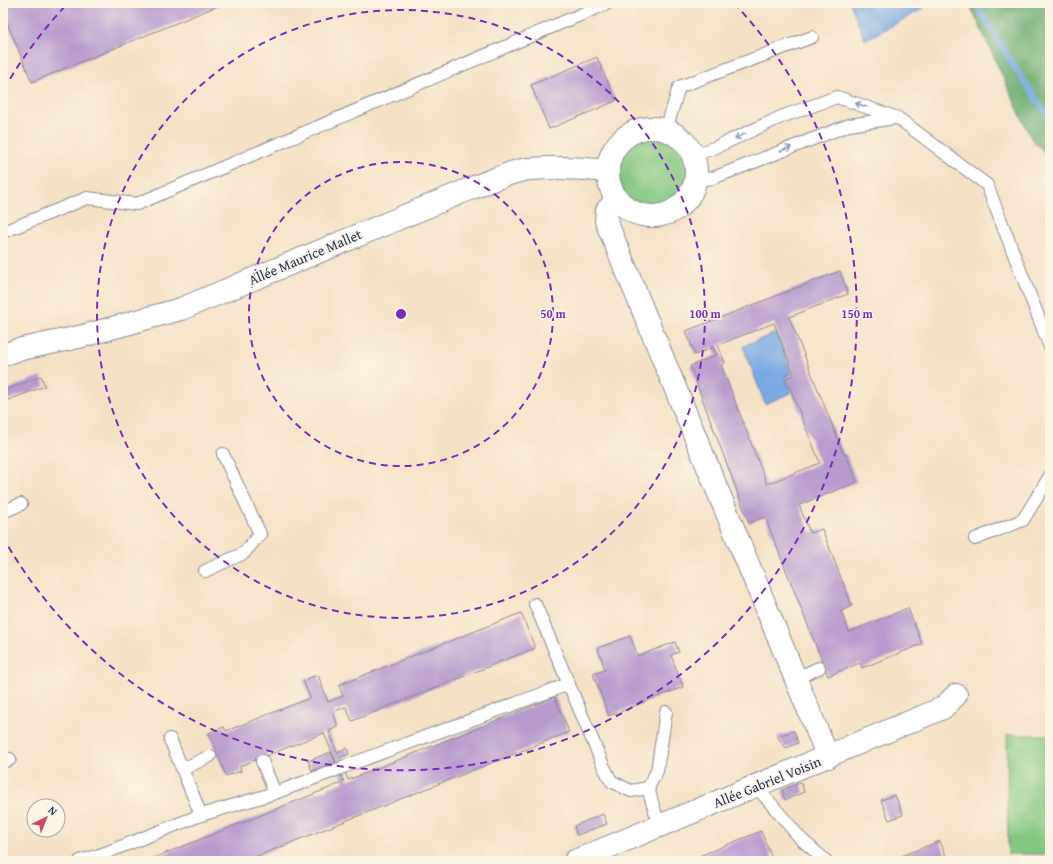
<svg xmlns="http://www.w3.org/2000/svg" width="1053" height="864" font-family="'Gentium Book Plus',serif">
<rect width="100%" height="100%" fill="#fcf5e5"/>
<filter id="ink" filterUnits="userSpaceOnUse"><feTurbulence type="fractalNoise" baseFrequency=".025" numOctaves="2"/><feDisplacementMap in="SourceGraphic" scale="8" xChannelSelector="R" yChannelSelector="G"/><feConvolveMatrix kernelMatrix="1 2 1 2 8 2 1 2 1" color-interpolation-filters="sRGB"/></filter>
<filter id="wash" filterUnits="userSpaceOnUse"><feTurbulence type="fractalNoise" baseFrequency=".012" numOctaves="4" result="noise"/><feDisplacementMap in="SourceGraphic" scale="16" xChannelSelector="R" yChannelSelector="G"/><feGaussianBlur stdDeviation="0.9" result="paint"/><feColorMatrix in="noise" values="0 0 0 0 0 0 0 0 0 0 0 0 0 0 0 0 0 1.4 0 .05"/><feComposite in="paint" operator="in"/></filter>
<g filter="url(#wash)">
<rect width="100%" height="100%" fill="#f4e1c5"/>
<g fill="#84c781" stroke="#507b70">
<circle cx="653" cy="173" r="35"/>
<path d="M1007 735H1050V854H1008Z"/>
</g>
<path fill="#6bac6f" stroke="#436e66" d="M969 3H1050V159L1031 138Z"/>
<g fill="#79a9e3" stroke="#4a6ca0">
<path d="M850 3H920L923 9 865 40Z"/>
<path d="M776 333 792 374 785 377 791 393 765 404 743 346Z"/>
</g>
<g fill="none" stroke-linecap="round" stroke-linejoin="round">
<path stroke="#79a9e3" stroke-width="6" d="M976 3 980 11 1020 76 1050 119"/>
</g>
<g id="blocks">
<g fill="#b69bce" fill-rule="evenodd">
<path d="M3 3H225L32 82 3 13Z"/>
<path d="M597 57 616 101 549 129 531 85Z"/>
<path d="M840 271 848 294 789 317 844 455 846 454 857 482 799 505 810 533 822 529 852 606 841 611 849 632 908 608 922 644 862 668 860 663 828 676 765 517 749 523 690 366 717 355 713 347 695 355 686 331ZM774 323 794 375 786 378 820 463 767 484 721 365 725 363 718 345Z"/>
<path d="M41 376 45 386 3 402V391Z"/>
<path d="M521 613 535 648 352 721 346 707 333 712 338 727 329 731 337 752 347 748 349 754 340 758 348 780 555 697 569 732 245 861H146L344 782 324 733 240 766 241 771 226 776 209 733 224 727 226 731 310 698 303 680 318 675 328 702 343 696 339 685Z"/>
<path d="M630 636 638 656 675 642 679 652 671 655 683 687 609 716 593 674 605 670 598 648Z"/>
<path d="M794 731 798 743 786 748 777 736Z"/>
<path d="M331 752 335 762 312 771 308 761Z"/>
<path d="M801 782 804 792 785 800 782 790Z"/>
<path d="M895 795 903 815 889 820 881 800Z"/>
<path d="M603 814 607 824 577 835 574 826Z"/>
<path d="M761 831 773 861H687Z"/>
<path d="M940 841 948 861H894L893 859Z"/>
</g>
</g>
</g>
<g filter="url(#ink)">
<use href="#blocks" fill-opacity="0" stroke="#888892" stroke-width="1"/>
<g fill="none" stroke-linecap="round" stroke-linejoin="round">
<defs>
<g id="lane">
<path d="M666 130 679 87 812 37"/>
<path d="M694 155 714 148 781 117 837 97 898 118 987 185 1050 347"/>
<path d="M697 180 713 178 849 125 895 118"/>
<path d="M3 232 87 198 137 204 608 3"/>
<path d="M3 512 21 504"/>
<path d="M975 539 1023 520 1050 476"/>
<path d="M205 571 244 553 260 534 223 454"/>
<path d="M535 604 603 765 611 781 631 791 648 788"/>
<path d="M796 678 819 668"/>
<path d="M170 739 201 815"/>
<path d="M262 761 275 793"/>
<path d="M3 762 10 759"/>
<path d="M343 767 569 684"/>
<path d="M183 769 210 756"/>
<path d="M756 786 801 839 826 861"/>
<path d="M659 826 648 788 657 771 666 712"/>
<path d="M80 861 100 855"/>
<path d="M98 861 100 855 201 815 275 793 339 769"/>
</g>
<g id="street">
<circle cx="652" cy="172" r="44"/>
<path d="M617 200 607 210 606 221 828 757"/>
<path d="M3 355 17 350 79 337 181 309 472 188C490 181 511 171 530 169 556 167 582 168 607 171"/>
<path d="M575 861 943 708 956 695"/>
</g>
</defs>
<use href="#lane" stroke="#888892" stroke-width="14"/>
<use href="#street" stroke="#888892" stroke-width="24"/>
<use href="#lane" stroke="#fff" stroke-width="12"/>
<use href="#street" stroke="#fff" stroke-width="22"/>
</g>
<defs><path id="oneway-shaft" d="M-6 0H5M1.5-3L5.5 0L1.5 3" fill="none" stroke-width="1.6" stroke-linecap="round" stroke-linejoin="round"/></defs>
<g stroke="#8d97ae">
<use href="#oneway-shaft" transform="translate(861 105) rotate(-161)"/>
<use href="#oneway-shaft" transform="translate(740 136) rotate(155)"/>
<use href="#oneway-shaft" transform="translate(786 149) rotate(-21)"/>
</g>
</g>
<g fill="none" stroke="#7b2cbf" stroke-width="2" stroke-dasharray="7 5">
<circle cx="401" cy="314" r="152"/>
<circle cx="401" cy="314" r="304"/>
<path d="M4 89A456 456 0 0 1 68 3M734 3A456 456 0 1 1 4 539"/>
</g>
<g text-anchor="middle" stroke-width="3.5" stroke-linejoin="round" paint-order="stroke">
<g font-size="14" fill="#1b2f5e" stroke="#fcf5e5">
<text transform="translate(305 257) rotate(-23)" y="5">Allée Maurice Mallet</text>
<text transform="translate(767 782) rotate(-22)" y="5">Allée Gabriel Voisin</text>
</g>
</g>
<circle cx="401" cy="314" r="6" fill="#7b2cbf" stroke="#fcf5e5" stroke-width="2"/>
<g font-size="12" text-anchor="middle" font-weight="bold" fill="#7b2cbf" stroke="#fcf5e5" stroke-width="3.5" stroke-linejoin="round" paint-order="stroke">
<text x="553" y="318">50 m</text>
<text x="705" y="318">100 m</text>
<text x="857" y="318">150 m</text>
</g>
<rect width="1053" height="864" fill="none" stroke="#fcf5e5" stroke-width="16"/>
<g transform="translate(46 818) rotate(43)"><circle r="19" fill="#fcf5e5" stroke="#a2a6af"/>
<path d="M0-3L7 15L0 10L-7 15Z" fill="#d1495b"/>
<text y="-6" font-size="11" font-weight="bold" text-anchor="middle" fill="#1b2f5e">N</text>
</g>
</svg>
